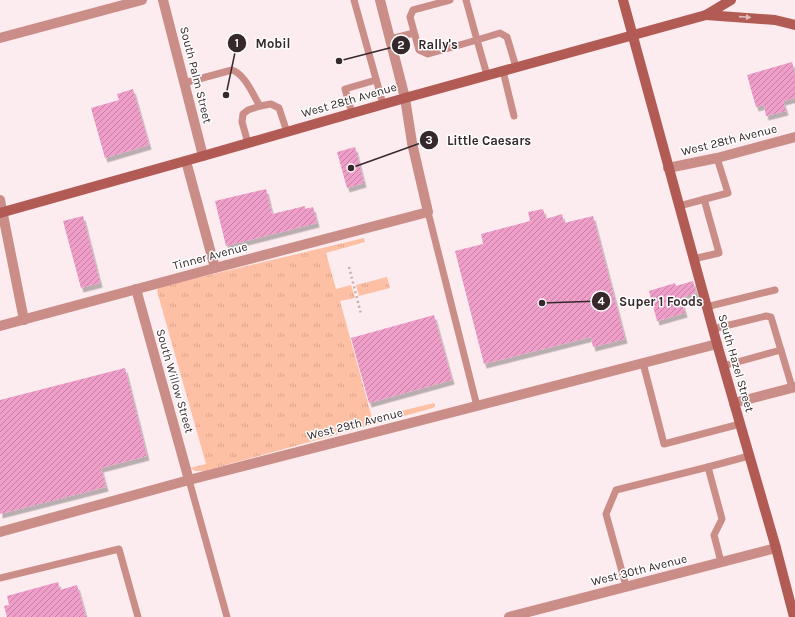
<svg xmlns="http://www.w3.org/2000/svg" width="795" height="617" font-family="Karla,sans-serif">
<defs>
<pattern id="grass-tufts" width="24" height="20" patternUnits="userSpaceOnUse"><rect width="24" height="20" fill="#fec0a4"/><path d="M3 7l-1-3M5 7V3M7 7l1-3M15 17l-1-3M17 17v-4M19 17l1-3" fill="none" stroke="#daa58d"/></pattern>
<pattern id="building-hatch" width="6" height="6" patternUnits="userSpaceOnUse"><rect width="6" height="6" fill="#ee9ec9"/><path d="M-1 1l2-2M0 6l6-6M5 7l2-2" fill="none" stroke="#c281a3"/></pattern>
<filter id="shadow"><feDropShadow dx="2.5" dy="4.5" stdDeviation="0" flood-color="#0004"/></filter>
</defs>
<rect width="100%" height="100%" fill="#fcecef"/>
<g fill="url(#grass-tufts)">
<path d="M364 238 365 242 326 253 336 289 351 285 355 298 340 301 372 418 434 403 435 406 433 408 204 471H195L190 468 206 464 157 291 159 287Z"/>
<path d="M387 277 390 288 359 296 356 285Z"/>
</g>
<g fill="url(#building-hatch)" filter="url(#shadow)">
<path d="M792 62 795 74V98L783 101 786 111 766 116 764 105 756 107 747 75Z"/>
<path d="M133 89 149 145 105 158 91 108 119 100 117 94Z"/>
<path d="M355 147 364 183 347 188 337 152Z"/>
<path d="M266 189 272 214 305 206V209L313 207 317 223 226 246 215 201Z"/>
<path d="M543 209 546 219 562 214 564 223 593 216 625 339 593 347 591 337 484 364 455 251 483 244 481 234 530 221 528 212Z"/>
<path d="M83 216 100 283 81 288 63 221Z"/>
<path d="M693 281 696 293 681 298 685 313 657 321 649 291 675 283 676 286Z"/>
<path d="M434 315 452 380 369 403 351 338Z"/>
<path d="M125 368 147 456 101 468 106 487 0 514V400Z"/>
<path d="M58 582 60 590 77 585 86 617H7L4 606 9 605 7 596Z"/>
</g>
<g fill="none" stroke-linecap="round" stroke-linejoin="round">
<path stroke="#c0b0b3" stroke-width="2.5" stroke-dasharray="2 3" stroke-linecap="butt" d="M349 267 361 314"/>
<g stroke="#cb8d87" stroke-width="7">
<path d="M354 0 383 104"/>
<path d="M450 0 413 10 410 17 419 50 428 54 477 40 466 0"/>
<path d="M390 39 414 33"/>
<path d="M503 71 514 116"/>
<path d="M487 75 477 40 500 33 507 37 516 67"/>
<path d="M184 83 232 70C245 74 253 95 260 106L271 104 279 108 287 132"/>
<path d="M352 113 345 89 376 80"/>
<path d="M248 143 242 122 243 114 248 110 260 106"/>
<path d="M679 206 728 193 717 158"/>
<path d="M428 212 477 406"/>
<path d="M693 259 719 253 704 199"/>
<path d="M706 307 775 290"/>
<path d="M713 329 766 316 771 317 792 387"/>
<path d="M643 363 664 444 740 424"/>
<path d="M723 366 781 350"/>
<path d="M189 480 227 617"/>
<path d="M721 562 714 535 722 519 708 467 749 456"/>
<path d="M0 578 119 549 138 617"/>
<path d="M626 586 606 514 616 490 708 467"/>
</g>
<g stroke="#cb8d87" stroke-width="10">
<path d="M163 0 203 156"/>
<path d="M0 38 142 0"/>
<path d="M186 161 215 268"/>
<path d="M668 168 717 158 795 137"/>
<path d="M0 200 24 320"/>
<path d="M136 289 189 480"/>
<path d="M0 326 215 268 428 212 412 143 405 98 380 0"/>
<path d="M734 403 795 387"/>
<path d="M0 532 189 480 717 344"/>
<path d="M509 617 776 548"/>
</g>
<g stroke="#b25b55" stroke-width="10">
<path d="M623 0 717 344 776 548 794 617"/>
<path d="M706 15 775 20 795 25"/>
<path d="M0 213 203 156 405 98 706 15 731 0"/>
</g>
</g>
<defs><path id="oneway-solid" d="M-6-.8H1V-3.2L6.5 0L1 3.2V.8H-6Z"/></defs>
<use fill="#e0bdba" href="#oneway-solid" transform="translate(745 17) rotate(4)"/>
<g text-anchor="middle" stroke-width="3" stroke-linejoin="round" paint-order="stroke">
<g font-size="12" fill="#36282b" stroke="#fefefe">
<text transform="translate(196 75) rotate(76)" y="4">South Palm Street</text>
<text transform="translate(349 100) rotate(-16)" y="4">West 28th Avenue</text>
<text transform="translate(729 140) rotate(-14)" y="4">West 28th Avenue</text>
<text transform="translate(210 256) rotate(-15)" y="4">Tinner Avenue</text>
<text transform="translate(736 363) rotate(74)" y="4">South Hazel Street</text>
<text transform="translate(175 381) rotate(74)" y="4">South Willow Street</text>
<text transform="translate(355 424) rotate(-14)" y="4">West 29th Avenue</text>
<text transform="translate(639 570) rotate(-14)" y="4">West 30th Avenue</text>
</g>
</g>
<path fill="none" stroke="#36282b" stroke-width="1.5" d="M226 95L237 43M339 61L401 45M351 168L429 140M542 303L601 301"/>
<g fill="#36282b" stroke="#fefefe" stroke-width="1.5">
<circle cx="226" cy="95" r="4"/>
<circle cx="339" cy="61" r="4"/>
<circle cx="351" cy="168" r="4"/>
<circle cx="542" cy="303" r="4"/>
<circle cx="237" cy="43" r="10"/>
<circle cx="401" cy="45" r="10"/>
<circle cx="429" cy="140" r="10"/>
<circle cx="601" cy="301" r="10"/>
</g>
<g font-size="12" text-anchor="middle" font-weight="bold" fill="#fff">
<text x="237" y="47">1</text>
<text x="401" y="49">2</text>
<text x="429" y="144">3</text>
<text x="601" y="305">4</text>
</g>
<g font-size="13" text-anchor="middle" font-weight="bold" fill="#36282b" stroke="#fefefe" stroke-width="3" stroke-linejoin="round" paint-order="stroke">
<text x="273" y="48">Mobil</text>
<text x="438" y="49">Rally's</text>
<text x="489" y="145">Little Caesars</text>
<text x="661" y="306">Super 1 Foods</text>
</g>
</svg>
